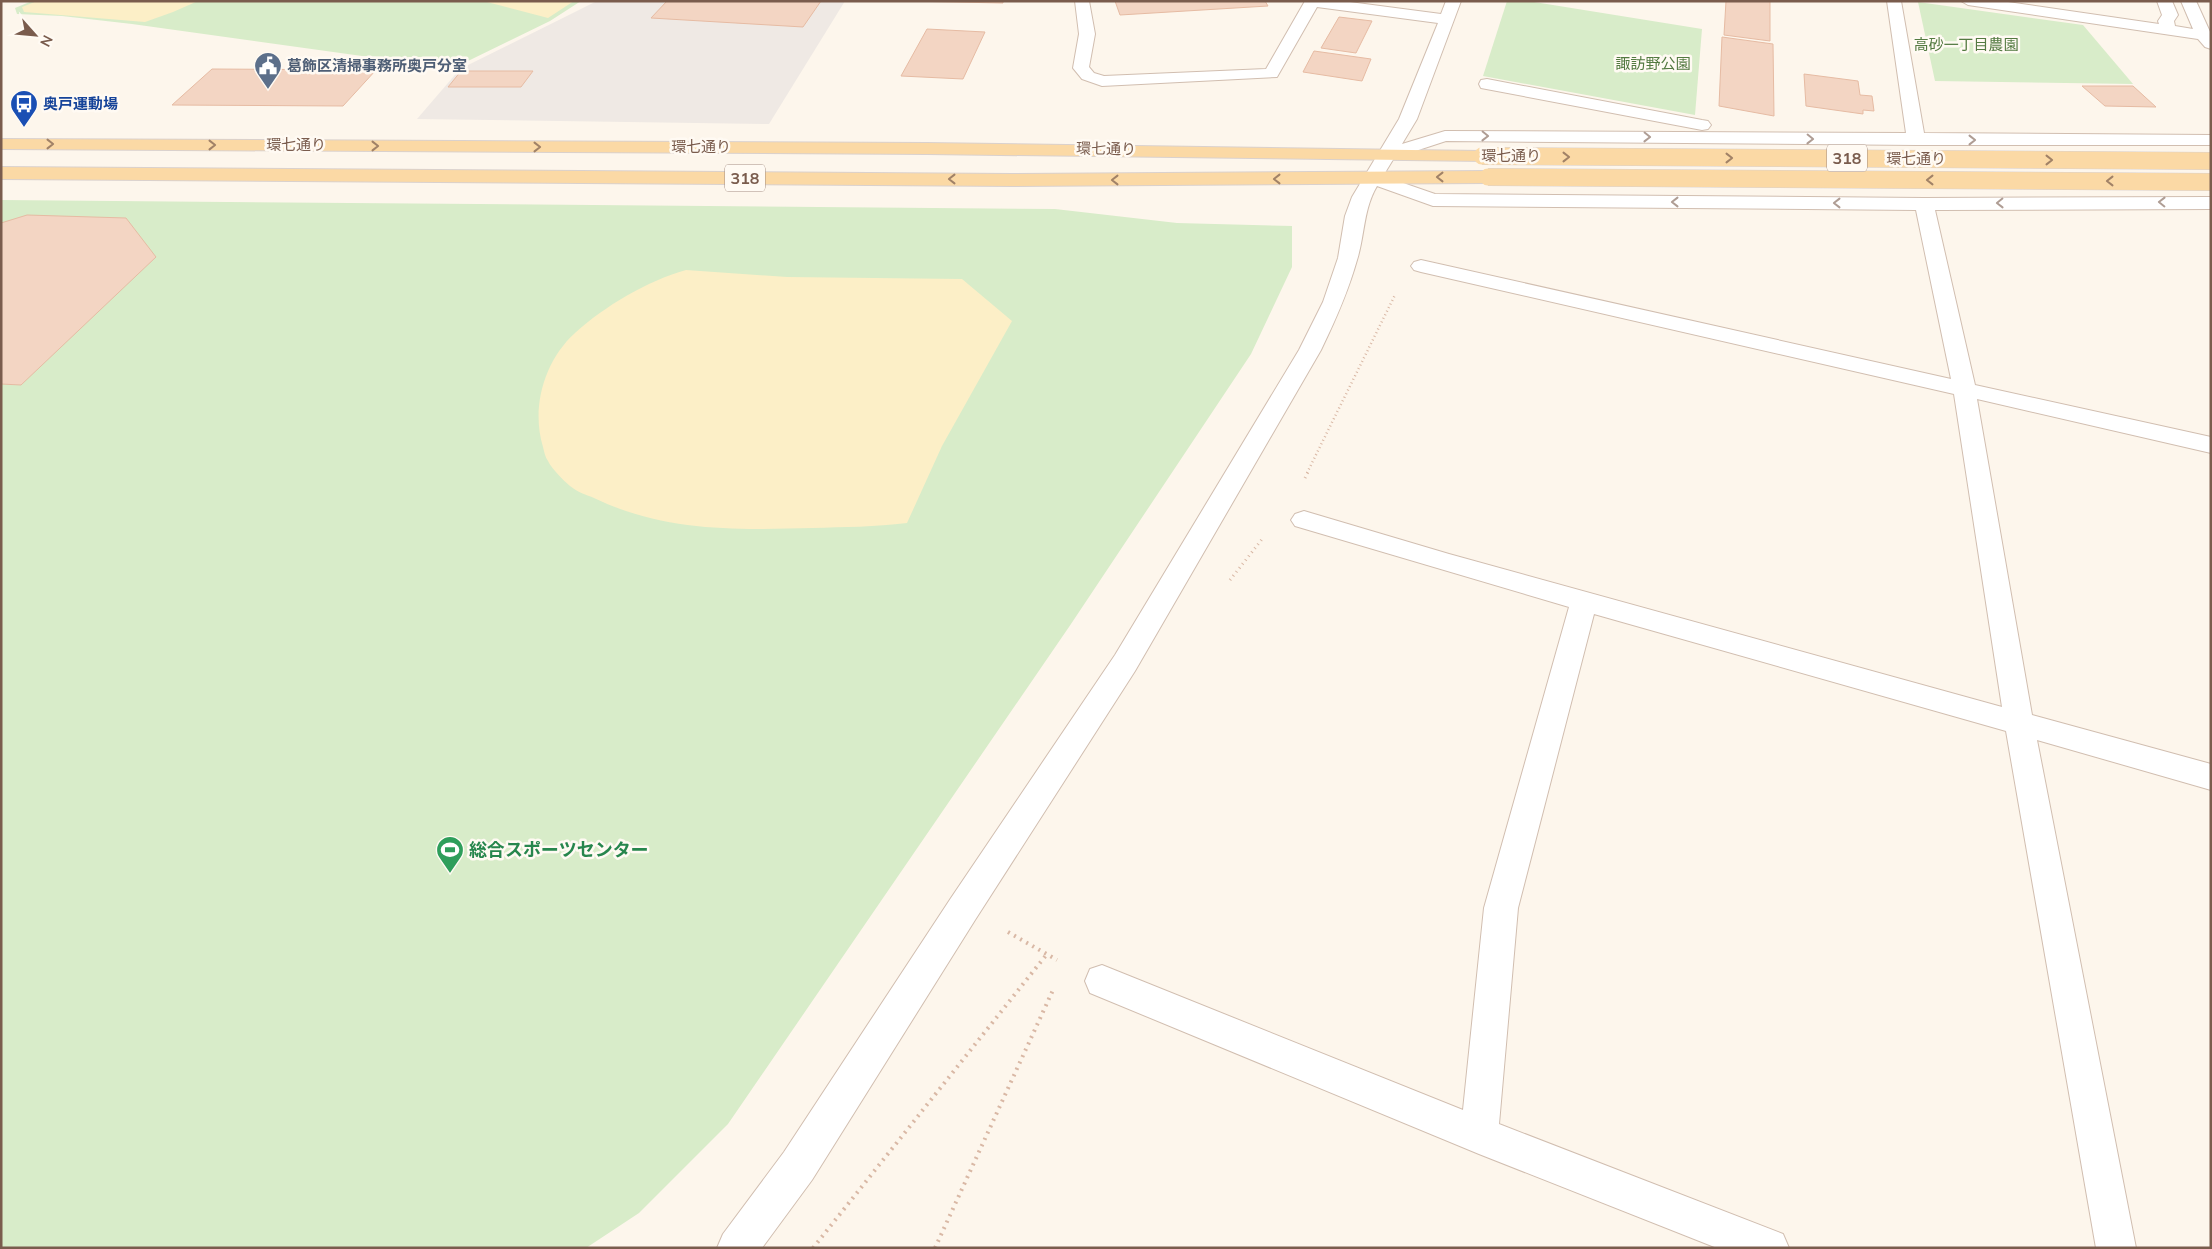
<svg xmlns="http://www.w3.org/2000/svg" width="2212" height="1249" font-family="Mulish,'Noto Sans JP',sans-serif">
<rect width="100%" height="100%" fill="#fdf6ec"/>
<path fill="#efe9e4" d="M597 1H845L769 124 417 119 460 69Z"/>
<g fill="#d8ecc9">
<path d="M32 1H581L550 21 468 61 362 56 132 24 62 16 17 14 15 8Z"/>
<path d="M1507 1H1528L1702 29 1695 115 1483 76Z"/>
<path d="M1918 2 2083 25 2133 84 1935 81Z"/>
<path d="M1 200 1055 209 1177 223 1292 226V267L1251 354 1071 624 728 1124 639 1213 586 1248H1Z"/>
</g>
<g fill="#fcefc7">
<path d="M37 1H198L173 12 145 22 24 12 22 7Z"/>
<path d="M483 1H574L548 18Z"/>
<path d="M686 270 787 277 962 279 1012 321 942 446 907 523C875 527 844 527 812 528 737 530 664 532 594 498 587 495 577 492 570 486 563 480 552 469 548 461 545 457 544 451 543 447 531 408 544 361 575 333 605 306 647 281 686 270Z"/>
</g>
<g fill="#f3d5c3" stroke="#e6bba3">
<path d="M667 1H821L803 27 651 18Z"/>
<path d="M907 1H1003V3Z"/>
<path d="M1115 1H1265L1268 6 1120 15Z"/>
<path d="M1726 1H1770V41L1724 35Z"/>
<path d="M1339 17 1372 21 1356 53 1321 48Z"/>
<path d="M927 29 985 32 963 79 901 76Z"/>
<path d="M1722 37 1773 44 1774 116 1719 106Z"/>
<path d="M1314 51 1371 59 1362 81 1303 72Z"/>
<path d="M212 69 376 70 343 106 172 105Z"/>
<path d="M461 71H533L521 87H448Z"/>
<path d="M1804 74 1858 81 1860 95 1872 96 1874 111 1863 110V114L1806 106Z"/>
<path d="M2082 86H2133L2156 107 2105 106Z"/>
<path d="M27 215 126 218 156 257 21 385 1 384V223Z"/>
</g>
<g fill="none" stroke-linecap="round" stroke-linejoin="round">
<defs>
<g id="minor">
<path d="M1075 1H1089L1095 34 1089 67 1094 73 1104 76 1266 69 1305 1H1342L1441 14 1446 1H1461L1417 119 1402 144 1445 131 1906 133 1887 1H1901L1924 133 2211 135V145H1916L1446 141 1394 158 1383 176 1435 194 1924 198 2211 197V209L1935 210 1975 385 2211 437V453L1977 399 2032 715 2211 764V790L2037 740 2136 1248H2096L2006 731 1594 614 1518 908 1499 1124 1783 1234 1789 1248H1717L1479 1154 1090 993 1085 981 1090 969 1102 965 1463 1110 1484 908 1569 607 1295 526 1291 520 1295 514 1304 511 1449 554 2002 707 1954 394 1421 272 1414 270 1411 266 1414 262 1421 260 1951 379 1916 210 1433 206 1377 186C1363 210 1365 235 1357 260 1348 292 1335 321 1321 350L1135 671 975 920 812 1180 762 1248H717L723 1234 784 1152 951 898 1115 655 1299 350 1323 302 1338 258 1345 216 1352 197 1399 119 1438 23 1317 7 1277 77 1102 86 1082 79 1073 68 1079 34Z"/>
<path d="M1961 1H2001L2159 24 2158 21 2162 15 2157 1H2172L2178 15 2174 21 2175 26 2193 29 2181 1H2196L2211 34V49L2205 47 2198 39 1968 5Z"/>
<path d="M1487 79 1702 120 1708 121 1711 125 1708 129 1702 130 1481 88 1479 84 1481 80Z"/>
</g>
<g id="major">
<path d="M1 139 927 143 1482 151 1488 152 1491 156 1488 160 1482 161 927 154 1 149Z"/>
<path d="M1 167 1012 174 1488 171 1495 173 1497 177 1495 181 1488 183 1012 186 1 179Z"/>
</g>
</defs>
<use href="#minor" stroke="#d1beb0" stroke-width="2"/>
<use href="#major" stroke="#dad1cd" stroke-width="2"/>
<path stroke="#d9b8a5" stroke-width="2.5" stroke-dasharray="1 3" stroke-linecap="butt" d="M1307 473 1395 295"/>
<g stroke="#d9b8a5" stroke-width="3" stroke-dasharray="1 4" stroke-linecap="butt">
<path d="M1305 478 1308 472"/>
<path d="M1230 580 1263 538"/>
</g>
<g stroke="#d9b8a5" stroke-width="4" stroke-dasharray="2 5" stroke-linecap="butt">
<path d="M1008 932 1057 960"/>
<path d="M813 1248 1047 954"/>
<path d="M935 1248 1053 990"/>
</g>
<use href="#minor" fill="#fff" fill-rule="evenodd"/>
<use href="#major" fill="#fbd9a5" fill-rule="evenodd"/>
<defs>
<g id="major-bridge">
<path d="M1482 156 2211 161"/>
<path d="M1488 177 2211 182"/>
</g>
</defs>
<use href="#major-bridge" stroke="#dad1cd" stroke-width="18" stroke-linecap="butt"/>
<use href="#major-bridge" stroke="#fbd9a5" stroke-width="17"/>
</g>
<defs><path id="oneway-chevron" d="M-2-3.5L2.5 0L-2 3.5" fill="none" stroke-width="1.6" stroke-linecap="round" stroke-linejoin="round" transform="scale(1.25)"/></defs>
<g stroke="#af9d94">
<use href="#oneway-chevron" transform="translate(1485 136) rotate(1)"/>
<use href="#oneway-chevron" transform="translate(1647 137) rotate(1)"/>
<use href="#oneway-chevron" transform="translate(1810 139) rotate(1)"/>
<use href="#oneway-chevron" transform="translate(1972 140)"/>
<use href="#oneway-chevron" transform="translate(1675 202) rotate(-180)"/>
<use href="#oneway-chevron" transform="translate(2162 202) rotate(-179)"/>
<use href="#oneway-chevron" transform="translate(1837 203) rotate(-180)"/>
<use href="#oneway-chevron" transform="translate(2000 203) rotate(179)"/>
</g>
<g stroke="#a18267">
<use href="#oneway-chevron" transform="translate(50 144)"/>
<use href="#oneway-chevron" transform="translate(212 145)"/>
<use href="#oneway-chevron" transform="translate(375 146)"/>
<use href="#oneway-chevron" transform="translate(537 147)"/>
<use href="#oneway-chevron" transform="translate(1566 157)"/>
<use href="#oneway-chevron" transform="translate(1729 158)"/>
<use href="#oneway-chevron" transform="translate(2049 160)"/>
<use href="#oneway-chevron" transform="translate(1440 177) rotate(180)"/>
<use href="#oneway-chevron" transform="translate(952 179) rotate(-180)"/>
<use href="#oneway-chevron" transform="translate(1277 179) rotate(180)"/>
<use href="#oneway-chevron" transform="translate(1115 180) rotate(180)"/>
<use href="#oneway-chevron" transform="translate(1930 180) rotate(-180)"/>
<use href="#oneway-chevron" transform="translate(2110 181) rotate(-180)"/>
</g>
<defs>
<symbol id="civic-pin" viewBox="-11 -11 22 30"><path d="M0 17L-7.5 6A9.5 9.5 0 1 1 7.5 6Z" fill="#5c6f8a" stroke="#fffaf3"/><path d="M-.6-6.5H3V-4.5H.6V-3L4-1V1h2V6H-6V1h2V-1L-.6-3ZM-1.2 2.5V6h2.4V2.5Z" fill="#fff"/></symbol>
<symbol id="bus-pin" viewBox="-11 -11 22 30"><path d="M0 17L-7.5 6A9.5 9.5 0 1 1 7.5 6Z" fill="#1a4fb4" stroke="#fffaf3"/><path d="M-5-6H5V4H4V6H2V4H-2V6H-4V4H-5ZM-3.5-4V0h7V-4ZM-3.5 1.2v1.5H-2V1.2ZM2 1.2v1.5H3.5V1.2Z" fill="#fff"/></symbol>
<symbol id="stadium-pin" viewBox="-11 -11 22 30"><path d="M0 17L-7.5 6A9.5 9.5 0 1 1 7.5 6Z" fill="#2e9e5b" stroke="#fffaf3"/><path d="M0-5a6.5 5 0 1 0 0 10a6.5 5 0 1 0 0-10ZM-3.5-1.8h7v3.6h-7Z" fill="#fff"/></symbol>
</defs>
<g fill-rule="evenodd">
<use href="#civic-pin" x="252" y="50" width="32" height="43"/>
<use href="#bus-pin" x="8" y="88" width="32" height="43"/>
<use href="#stadium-pin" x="434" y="834" width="32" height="43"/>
</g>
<g text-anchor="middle" stroke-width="5" stroke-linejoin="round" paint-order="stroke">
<g font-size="15" fill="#537a41" stroke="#fffaf3">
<text x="1966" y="50">高砂一丁目農園</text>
<text x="1653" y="69">諏訪野公園</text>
</g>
<g font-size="15" font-weight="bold" fill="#4e5e75" stroke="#fffaf3" text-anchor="start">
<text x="287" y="71">葛飾区清掃事務所奥戸分室</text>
</g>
<g font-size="15" font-weight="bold" fill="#164399" stroke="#fffaf3" text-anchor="start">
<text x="43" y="109">奥戸運動場</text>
</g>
<g font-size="15" fill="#7a5c4d" stroke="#fffaf3">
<text x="296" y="150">環七通り</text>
<text x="701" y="152">環七通り</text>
<text transform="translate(1106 149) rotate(1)" y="5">環七通り</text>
<text x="1511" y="161">環七通り</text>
<text x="1916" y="164">環七通り</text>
</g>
<g fill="#fffaf3" stroke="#a28b7f" stroke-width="1">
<rect x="1827" y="144.5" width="40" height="27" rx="4"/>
<rect x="725" y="164.5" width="40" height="27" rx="4"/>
</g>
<g font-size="16" font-weight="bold" fill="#7a5c4d">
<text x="1847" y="164">318</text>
<text x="745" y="184">318</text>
</g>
<g font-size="18" font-weight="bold" fill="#27864d" stroke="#fffaf3" text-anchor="start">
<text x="469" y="856">総合スポーツセンター</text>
</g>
</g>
<rect width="2212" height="1249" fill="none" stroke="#7a5c4d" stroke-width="5"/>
<g transform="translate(35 35) rotate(117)" stroke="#fffaf3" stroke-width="4" paint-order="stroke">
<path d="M0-4L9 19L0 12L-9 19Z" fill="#7a5c4d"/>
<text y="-8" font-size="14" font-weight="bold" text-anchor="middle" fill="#7a5c4d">N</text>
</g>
</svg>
